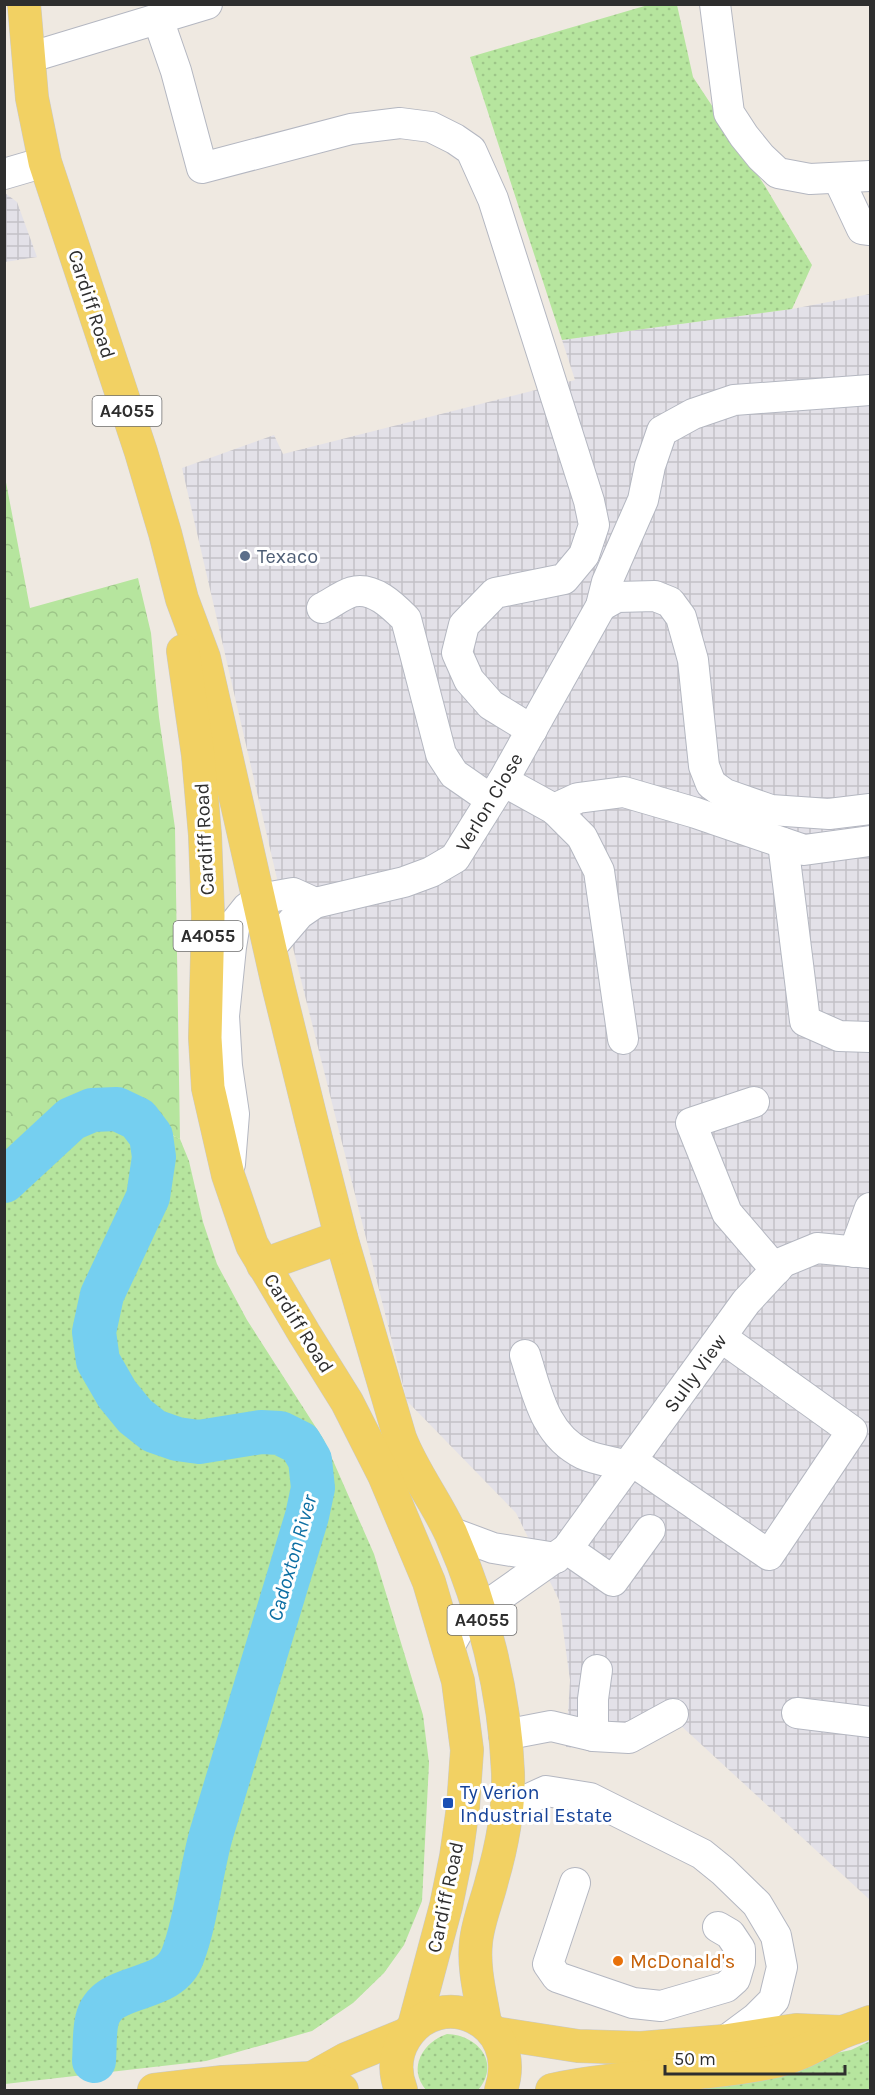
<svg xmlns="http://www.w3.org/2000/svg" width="875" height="2095" font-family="Karla,sans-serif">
<defs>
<pattern id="industrial-grid" width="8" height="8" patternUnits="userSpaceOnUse" patternTransform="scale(1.5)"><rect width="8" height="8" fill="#e3e1e8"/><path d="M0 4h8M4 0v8" fill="none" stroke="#c3c1c7"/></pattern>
<pattern id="grass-dots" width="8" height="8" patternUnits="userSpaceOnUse" patternTransform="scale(1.5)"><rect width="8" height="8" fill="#b6e59e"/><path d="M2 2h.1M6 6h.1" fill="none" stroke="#9dc588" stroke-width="1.8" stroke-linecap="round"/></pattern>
<pattern id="forest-crowns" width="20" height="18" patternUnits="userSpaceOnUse" patternTransform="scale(1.5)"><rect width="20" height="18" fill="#b6e59e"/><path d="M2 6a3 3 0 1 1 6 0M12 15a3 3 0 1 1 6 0" fill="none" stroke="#9dc588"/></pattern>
</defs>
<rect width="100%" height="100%" fill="#efe9e1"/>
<g fill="url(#industrial-grid)">
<path d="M5 193 17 202 37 257 5 262Z"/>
<path d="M870 294V1900L678 1723 608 1751 566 1747 570 1680 559 1600 516 1513 407 1401 293 948 182 468 274 435 283 454 575 380 562 340 792 309Z"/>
</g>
<g fill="url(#grass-dots)">
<path d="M648 5H677L693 77 765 186 812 265 792 309 562 340 470 57Z"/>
<path d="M117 1109 180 1139 189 1161 203 1222 217 1264 247 1320 324 1440 374 1554 423 1715 429 1763 422 1901 404 1945 384 1973 353 2003 312 2031 206 2061 5 2084V1181L71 1119 92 1110Z"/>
<path d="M447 2034C478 2035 501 2063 478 2090H426C407 2068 423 2042 447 2034Z"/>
<path d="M870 2041V2090H634L700 2081 851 2050Z"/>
</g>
<path fill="url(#forest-crowns)" d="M5 477 30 608 138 578 151 633 159 717 175 828 180 1139C164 1131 133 1113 117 1110 76 1101 32 1155 5 1181Z"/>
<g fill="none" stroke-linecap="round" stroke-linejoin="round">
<path stroke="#75cff0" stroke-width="44" d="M4 1181 71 1119 92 1110 117 1109 138 1119 151 1136 154 1157 148 1197 102 1295 94 1332 98 1361 117 1394 135 1416 154 1431 177 1439 199 1442 261 1432 280 1433 300 1443 310 1460 313 1488 307 1516C275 1623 243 1729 211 1835 200 1875 197 1917 183 1955 169 1996 106 1980 97 2020 94 2032 95 2048 94 2061"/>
<defs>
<g id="minor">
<path d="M715 4 729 113 744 136 761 157 778 173 810 179 870 176"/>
<path d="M158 19 176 71 202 168 351 129 400 123 431 127 455 139 471 150 493 199 589 501 594 525 584 555 564 579 495 593 464 625 457 653 469 680 491 705 532 730"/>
<path d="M28 58 207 4"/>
<path d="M4 174 45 162"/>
<path d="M838 178 862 229 870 230"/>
<path d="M601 606 617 597 655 596 670 602 681 617 693 660 704 766 711 784 725 794 771 810 829 814 870 809"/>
<path d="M322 608C332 603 342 595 352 592 373 586 393 606 406 619L441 754 454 774 490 799"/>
<path d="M503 781 554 809 578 798 624 792 696 813 804 850 870 841"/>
<path d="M554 809 582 837 599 871 623 1039"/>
<path d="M783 843 805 1021 839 1036 870 1037"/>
<path d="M270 948 299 914 315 903 404 882 431 872 455 858 503 781 601 606 607 582 643 500 650 466 662 431 693 414 734 400 870 390"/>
<path d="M754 1102 691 1123 727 1213 776 1270"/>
<path d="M230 1164 234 1114 227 1066 224 1016 231 947 235 923 247 908 259 899 293 893 315 903"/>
<path d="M854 1252 870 1208"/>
<path d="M525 1355C537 1392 544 1435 583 1454 596 1460 614 1462 628 1466"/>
<path d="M632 1461 769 1555 852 1431 721 1337"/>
<path d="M450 1532 493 1548 556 1558"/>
<path d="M567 1549 613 1581 650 1530"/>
<path d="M449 1647 463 1622 567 1549 746 1302 783 1262 817 1248 870 1253"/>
<path d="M797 1713 870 1722"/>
<path d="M504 1735 551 1726 593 1736 629 1738 673 1714"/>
<path d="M593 1736V1699L597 1670"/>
<path d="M507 1809 546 1791 590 1798 702 1854 723 1871 757 1904 776 1936 782 1967 774 2000 756 2018 725 2041"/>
<path d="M575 1883 548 1964 557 1977 633 2003 661 2006 726 1987 735 1979 740 1962V1949L730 1934 718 1927"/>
</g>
<g id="major">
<path d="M24 4 32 98 45 162 141 452 165 533 182 599 204 658 278 985 311 1119 341 1237 400 1438C413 1472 436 1501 451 1534 483 1607 505 1693 508 1773 509 1809 502 1846 492 1880 487 1901 478 1921 476 1942 473 1969 481 1997 485 2023"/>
<path d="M183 651 198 755 205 835 208 916 205 1038 208 1088 228 1175 252 1245 304 1333 347 1402 384 1475 429 1582 458 1681 467 1750 463 1807 456 1857 446 1906 414 2026"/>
<path d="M263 1265 341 1237"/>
<path d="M494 2033 578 2046 641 2048 725 2041 796 2030 842 2032"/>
<path d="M312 2078 346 2059 407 2034"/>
<path d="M154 2090 223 2082 312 2078 342 2090"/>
<path d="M401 2090C394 2072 395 2054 405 2038 439 1984 524 2020 501 2090"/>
<path d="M552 2090C626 2074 703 2077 777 2061 801 2055 818 2044 840 2033 850 2029 860 2026 870 2022"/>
</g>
</defs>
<use href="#minor" stroke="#b4b7c1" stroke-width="32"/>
<use href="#major" stroke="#c9c9c9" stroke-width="34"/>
<use href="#minor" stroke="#fff" stroke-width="30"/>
<use href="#major" stroke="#f2d163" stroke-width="33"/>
</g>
<circle fill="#5c6f8a" stroke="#fff" stroke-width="2" cx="245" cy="556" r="6"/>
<rect fill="#1a4fb4" stroke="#fff" stroke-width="2" x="442" y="1797" width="12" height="12" rx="3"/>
<circle fill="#e8710a" stroke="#fff" stroke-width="2" cx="618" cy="1961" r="6"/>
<g text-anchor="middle" stroke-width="6" stroke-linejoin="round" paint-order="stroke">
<g fill="#fff" stroke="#6d6d6d" stroke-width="1.5">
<rect x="92.5" y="396" width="69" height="30" rx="4.5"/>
<rect x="173.5" y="921" width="69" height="30" rx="4.5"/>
<rect x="447.5" y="1605" width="69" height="30" rx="4.5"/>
</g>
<g font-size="18" font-weight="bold" fill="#2e2e2e">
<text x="127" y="417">A4055</text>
<text x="208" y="942">A4055</text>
<text x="482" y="1626">A4055</text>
</g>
<g font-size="20" fill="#2e2e2e" stroke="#fff">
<text transform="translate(92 304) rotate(72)" y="7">Cardiff Road</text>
<text transform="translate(489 802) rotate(-59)" y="7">Verlon Close</text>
<text transform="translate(204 839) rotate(-93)" y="7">Cardiff Road</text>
<text transform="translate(299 1323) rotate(58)" y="7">Cardiff Road</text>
<text transform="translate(695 1373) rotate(-54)" y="7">Sully View</text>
<text transform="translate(445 1897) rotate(-78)" y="7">Cardiff Road</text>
</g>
<g font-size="20" fill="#4e5e75" stroke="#fff" text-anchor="start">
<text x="257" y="563">Texaco</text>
</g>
<g font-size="20" fill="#164399" stroke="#fff" text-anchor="start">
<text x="460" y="1799">Ty Verion<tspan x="460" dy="23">Industrial Estate</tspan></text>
</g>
<g font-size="20" fill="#c56008" stroke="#fff" text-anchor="start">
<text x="630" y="1968">McDonald's</text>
</g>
<g font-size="21" font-style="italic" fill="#0d6fa3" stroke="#fff">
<text transform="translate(292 1558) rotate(-74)" y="7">Cadoxton River</text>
</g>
</g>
<rect width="875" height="2095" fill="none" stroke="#2e2e2e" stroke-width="12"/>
<path d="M665 2065v9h180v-9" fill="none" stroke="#2e2e2e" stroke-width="3"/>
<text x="674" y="2065" font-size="18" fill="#2e2e2e" stroke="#ffffff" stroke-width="4.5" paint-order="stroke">50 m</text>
</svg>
